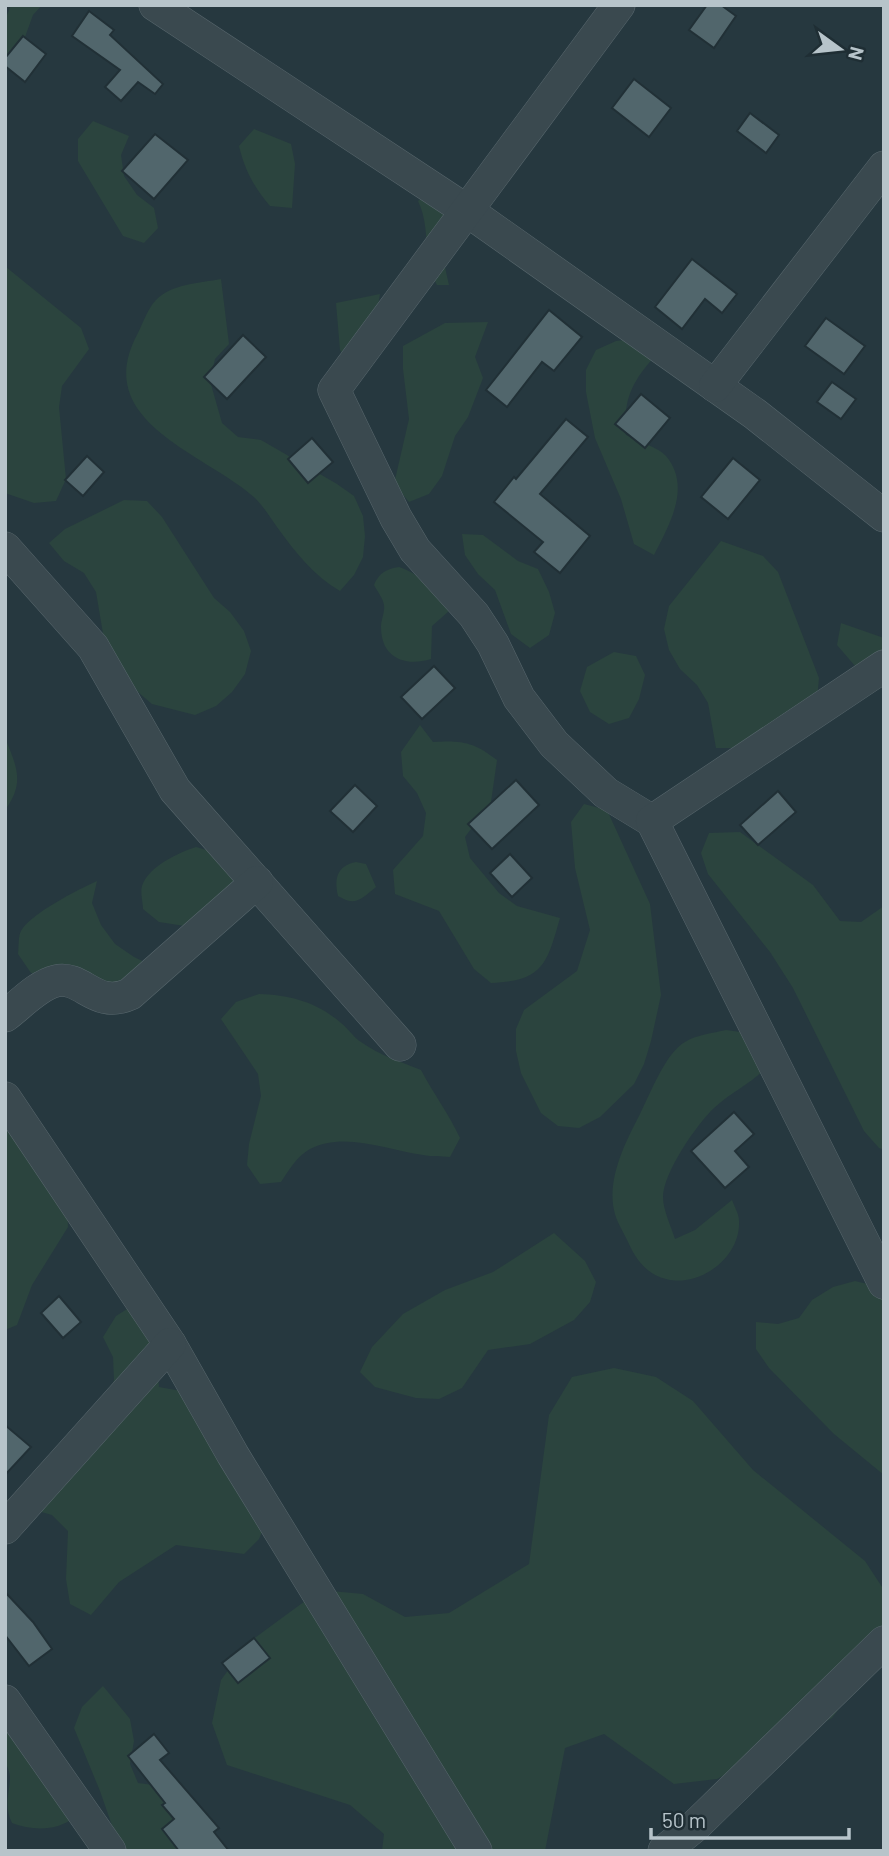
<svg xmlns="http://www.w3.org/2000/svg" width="889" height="1856" font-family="Barlow,sans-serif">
<rect width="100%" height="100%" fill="#26383f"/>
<g fill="#2b443e">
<path d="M11 5H42L33 15 21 48 5 57V20Z"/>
<path d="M93 121 129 136 121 155 124 176 137 195 154 208 158 228 144 243 123 236 78 161V139Z"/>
<path d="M254 129 291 144 295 164 292 208 270 206C254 187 245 171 239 146Z"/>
<path d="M427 194 456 204 444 263 449 285H437C422 257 431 227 418 201Z"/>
<path d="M6 267 81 328 89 349 62 386 59 407 66 479 56 501 34 503 5 493Z"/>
<path d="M221 279 229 344 215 359 210 381 222 423 238 437 261 440 337 484 354 496 363 516 365 536 363 557 354 575 340 591C314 576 295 552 277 527 270 517 264 507 255 498 205 453 89 422 138 333 143 323 148 308 156 300 171 284 200 283 221 279Z"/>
<path d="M380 294 376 317 352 369 340 350 336 303Z"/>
<path d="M488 322 475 357 483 378 468 417 455 436 442 476 429 494 409 502 394 484 409 419 403 369V346L445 323Z"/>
<path d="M639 338 654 357C631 383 623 401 626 435 637 441 658 447 666 456 692 487 669 525 654 555L634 544 621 499 595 438 586 392V370L596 350 616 341Z"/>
<path d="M124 500 147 501 162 517 214 598 230 612 244 631 251 651 245 674 232 692 216 706 195 715 152 704 118 675 107 657 96 592 84 573 64 561 49 543 65 529Z"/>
<path d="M462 534 483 535 518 561 538 569 549 592 555 613 549 635 530 648 511 634 495 590 478 574 465 555Z"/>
<path d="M721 541 763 556 778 572 819 678 817 700 739 748H716L708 703 697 685 680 669 669 650 664 629 669 606Z"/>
<path d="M399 567C417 572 441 594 449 611L432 626 431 659C405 667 381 658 381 627 381 620 385 612 384 605 383 598 377 591 374 585 379 573 386 569 399 567Z"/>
<path d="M841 623 884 638V684L868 681 837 645Z"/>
<path d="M614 652 636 656 645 675 639 699 629 718 609 724 590 712 580 691 587 667Z"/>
<path d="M420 725 433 742C462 740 474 742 497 760L491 802 465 837 470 858 499 893 517 906 560 918C547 963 544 981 491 983L474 969 439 911 395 894 393 870 423 836 426 813 417 793 403 776 401 752Z"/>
<path d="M5 738C17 767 25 783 5 810Z"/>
<path d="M584 804 607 810 650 904 661 995 651 1041 644 1064 634 1084 600 1117 579 1128 558 1126 541 1113 521 1073 516 1051V1029L524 1010 577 971 590 930 575 868 571 822Z"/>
<path d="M740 832 813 885 840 921 861 922 884 906V1150L879 1148 864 1131 793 988 770 952 708 874 701 853 709 833Z"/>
<path d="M196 847 217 853 249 887 204 929 159 922 143 909C143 903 140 892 142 886 149 866 178 853 196 847Z"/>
<path d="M356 862 366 864 376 887C361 899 356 907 338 896 334 878 337 866 356 862Z"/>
<path d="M97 881 92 903 101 925 115 944 134 957 155 967 163 987 143 998 31 973 18 954C19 947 18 936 21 931 30 914 79 889 97 881Z"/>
<path d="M259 994C290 995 317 1002 341 1023 348 1028 353 1037 361 1042 379 1055 401 1062 421 1070 433 1093 449 1114 460 1138L450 1157C441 1156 432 1157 423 1155 388 1150 344 1131 310 1149 297 1156 289 1170 281 1182L260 1184 247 1165 249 1144 261 1096 258 1074 221 1019 236 1002Z"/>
<path d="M726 1030 748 1033 766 1068C750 1084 730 1093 714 1108 697 1124 663 1173 663 1197 663 1210 671 1226 675 1239L695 1230 732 1200C734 1206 739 1214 739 1221 741 1257 700 1288 666 1279 648 1275 636 1260 629 1244 624 1233 616 1221 614 1210 607 1178 626 1141 640 1114 650 1094 666 1052 685 1042 696 1035 713 1033 726 1030Z"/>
<path d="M5 1098 67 1205 68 1227 32 1285 17 1325 5 1330Z"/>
<path d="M554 1233 585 1261 596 1282 590 1302 574 1320 530 1344 488 1350 462 1388 439 1399 416 1398 375 1387 360 1372 372 1347 403 1314 445 1290 493 1272Z"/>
<path d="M855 1281 876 1286 884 1292V1475L834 1434 769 1368 756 1349V1322L778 1324 799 1318 812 1300 833 1287Z"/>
<path d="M135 1304 155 1345 159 1387 181 1391 268 1518 259 1539 244 1554 176 1545 119 1582 91 1615 70 1604 66 1579 68 1531 52 1515 31 1509 77 1465 95 1452 114 1380 113 1357 103 1337 116 1316Z"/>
<path d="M614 1368 656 1377 693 1401 753 1470 865 1561 884 1590V1648L832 1718 717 1779 674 1784 604 1734 565 1748 545 1851H382L384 1834 350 1805 227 1765 212 1723 221 1680 248 1643 320 1590 363 1594 405 1617 449 1613 529 1564 549 1415 572 1377Z"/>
<path d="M103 1686 130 1719 134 1741 130 1764 138 1783 161 1786 178 1827 181 1851H124L117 1840 100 1791 74 1728 82 1707Z"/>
<path d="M5 1728 74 1817C59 1831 32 1831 12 1823 4 1806 9 1796 10 1778 10 1771 7 1768 6 1762 2 1753 5 1738 5 1728Z"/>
</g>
<g fill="#51666c" stroke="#213036" stroke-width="2">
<path d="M707 5H721L736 16 714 48 689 30Z"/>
<path d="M89 11 114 30 110 35 163 84 155 94 138 82 121 101 105 87 120 70 72 36Z"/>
<path d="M23 36 46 54 25 82 5 66V58Z"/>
<path d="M634 79 671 108 649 137 612 108Z"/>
<path d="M750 113 779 135 766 153 737 131Z"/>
<path d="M155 134 188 160 154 199 122 171Z"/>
<path d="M692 259 737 294 722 313 705 299 682 329 655 307Z"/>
<path d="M549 310 582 337 554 371 542 362 507 407 486 390Z"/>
<path d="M826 318 865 346 844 374 805 346Z"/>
<path d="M243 335 266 357 227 399 204 377Z"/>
<path d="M832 382 856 399 841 419 817 402Z"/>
<path d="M641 394 670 418 645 448 615 424Z"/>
<path d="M566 419 588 437 540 494 590 536 560 573 534 552 543 542 494 502 514 477 516 479Z"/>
<path d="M312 438 333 462 308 483 288 459Z"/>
<path d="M87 456 104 472 83 496 65 480Z"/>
<path d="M733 458 760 480 728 519 701 497Z"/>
<path d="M434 666 455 688 422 719 401 697Z"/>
<path d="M516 780 539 805 492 849 468 824Z"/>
<path d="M355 785 377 806 353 832 330 811Z"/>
<path d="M778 791 796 812 758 845 740 825Z"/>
<path d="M510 854 532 878 512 897 490 873Z"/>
<path d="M734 1112 754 1134 735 1151 749 1167 725 1188 691 1151Z"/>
<path d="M59 1296 81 1322 63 1338 41 1313Z"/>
<path d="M5 1425 31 1447 5 1475Z"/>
<path d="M5 1592 33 1622 52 1649 29 1666 5 1635Z"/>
<path d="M254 1638 270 1658 238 1683 222 1663Z"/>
<path d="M154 1734 169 1753 160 1760 219 1828 214 1832 229 1851H179L162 1829 174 1819 162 1805 165 1803 128 1756Z"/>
</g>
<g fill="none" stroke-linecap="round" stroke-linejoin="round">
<defs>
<g id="minor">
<path d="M155 5 472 214 755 414 884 516"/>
<path d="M619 5 334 390 396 518 415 550 474 615 493 644 519 698 554 744 606 793 652 821"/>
<path d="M715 386 884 167"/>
<path d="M5 548 93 647 175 790 400 1045"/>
<path d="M884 666 652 821 884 1283"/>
<path d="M5 1016C20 1005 38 985 56 981 83 975 95 1010 130 994L257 882"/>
<path d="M5 1098 170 1344 233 1455 476 1851"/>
<path d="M5 1528 170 1344"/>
<path d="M5 1701 110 1851"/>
<path d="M664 1851 695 1826 884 1642"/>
</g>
</defs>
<use href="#minor" stroke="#58676d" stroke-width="33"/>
<use href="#minor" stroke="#3a494f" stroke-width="32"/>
</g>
<rect width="889" height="1856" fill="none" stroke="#b7c4ca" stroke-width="14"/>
<g transform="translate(840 49) rotate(105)" stroke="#1f2e34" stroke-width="5" paint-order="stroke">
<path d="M0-5L12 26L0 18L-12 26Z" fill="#b7c4ca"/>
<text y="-10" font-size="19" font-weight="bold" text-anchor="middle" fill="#b7c4ca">N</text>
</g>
<path d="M651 1828v10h198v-10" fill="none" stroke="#b7c4ca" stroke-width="3.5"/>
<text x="662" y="1828" font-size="21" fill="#b7c4ca" stroke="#1f2e34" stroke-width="5" paint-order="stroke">50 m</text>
</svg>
